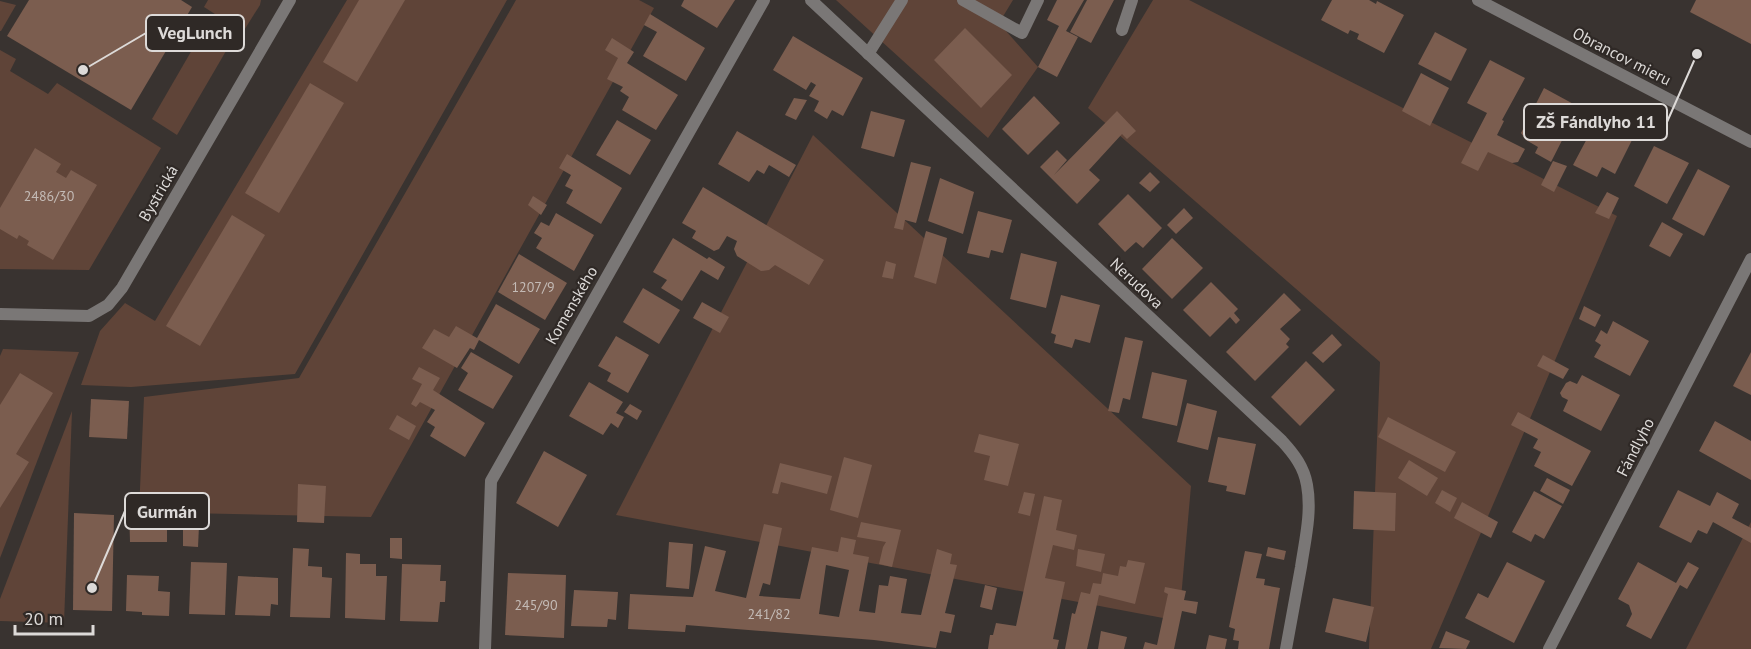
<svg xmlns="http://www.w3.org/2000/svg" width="1751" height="649" font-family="'PT Sans',sans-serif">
<rect width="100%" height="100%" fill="#393330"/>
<g fill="#5f4438">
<path d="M208 0H261L260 5 243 32 204 7Z"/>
<path d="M347 0H507L295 374 131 387 81 385 100 331 125 303 155 321Z"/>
<path d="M516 0H639L654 8 371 517 139 512 144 397 299 378Z"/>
<path d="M836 0H1013L999 23 1038 67 988 138Z"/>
<path d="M1153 0H1189L1617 216 1431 649H1369L1380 362 1088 108Z"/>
<path d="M0 1 16 5 1 31H0Z"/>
<path d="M207 24 233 39 177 135 152 119Z"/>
<path d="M0 50 16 59 10 71 48 94 57 83 161 148 89 270 0 269Z"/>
<path d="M813 135 1191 486 1179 621 616 515Z"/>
<path d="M3 349 79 352 0 558V356Z"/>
<path d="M72 411 64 623 0 621V599Z"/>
<path d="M1751 522V649H1686Z"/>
</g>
<g fill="#7b5d4f" fill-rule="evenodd">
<path d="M29 0H181L192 7 131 110 7 36Z"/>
<path d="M359 0H405L357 82 323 62Z"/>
<path d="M684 0H735L717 28 681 6Z"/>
<path d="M1057 0H1084L1066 31 1078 37 1057 77 1038 67 1059 26 1047 20Z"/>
<path d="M1087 0H1114L1091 43 1070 32Z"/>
<path d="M1332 0H1369L1376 4 1377 1 1404 15 1384 53 1357 39 1359 34 1350 30 1348 34 1321 20Z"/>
<path d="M1696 0H1751V44L1690 12Z"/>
<path d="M650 14 705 48 686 81 643 56 657 32 644 25Z"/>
<path d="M965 28 1012 75 981 108 934 60Z"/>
<path d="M1435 32 1467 49 1451 81 1418 64Z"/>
<path d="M793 36 863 78 843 116 832 110 827 119 814 111 819 101 809 96 816 85 811 82 806 90 773 70Z"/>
<path d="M612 38 634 52 627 63 678 95 656 130 622 110 629 97 620 91 623 87 607 79 618 58 605 50Z"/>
<path d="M1490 60 1525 78 1502 120 1504 121 1497 135 1525 149 1518 162 1512 163 1488 152 1478 171 1461 163 1487 113 1467 103Z"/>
<path d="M1421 73 1449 88 1430 126 1402 111Z"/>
<path d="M310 83 344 103 279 213 245 193Z"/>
<path d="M1544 88 1579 107 1551 162 1535 153 1538 147 1526 140 1521 133Z"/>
<path d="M1034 96 1060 123 1028 155 1002 129Z"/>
<path d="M794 98 807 100 796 120 785 115Z"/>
<path d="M871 111 905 120 894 157 861 148Z"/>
<path d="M1117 111 1136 131 1127 139 1122 134 1089 170 1100 180 1077 204 1040 167 1057 150 1067 160 1054 175Z"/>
<path d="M1599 116 1634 136 1615 174 1602 167 1597 177 1573 165Z"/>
<path d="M617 120 651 140 630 175 596 155Z"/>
<path d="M737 131 796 165 789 177 769 165 764 174 757 170 749 182 718 164Z"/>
<path d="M1654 146 1689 163 1667 204 1634 186Z"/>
<path d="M35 148 61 164 56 172 66 178 71 170 97 185 53 260 27 245 29 241 19 235 17 239 0 229V208Z"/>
<path d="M567 154 622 188 601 224 566 203 573 190 565 186 571 175 559 168Z"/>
<path d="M1553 161 1567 166 1554 192 1541 185Z"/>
<path d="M911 162 931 167 916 223 905 220 903 230 894 228Z"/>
<path d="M1698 169 1730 186 1704 236 1672 219Z"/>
<path d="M1150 172 1160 182 1150 192 1139 183Z"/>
<path d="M940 178 974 192 963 234 928 221Z"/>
<path d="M703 187 824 260 809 285 775 265 769 270 761 271 737 256 734 249 737 241 727 236 719 249 714 251 692 238 696 231 682 223Z"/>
<path d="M1607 192 1619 198 1609 219 1595 213Z"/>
<path d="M1128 194 1162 228 1143 248 1136 242 1125 252 1098 224Z"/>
<path d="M533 196 547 205 541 215 528 205Z"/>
<path d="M1184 208 1193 218 1176 234 1167 225Z"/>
<path d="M978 211 1012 220 1003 253 991 250 989 258 967 253Z"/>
<path d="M556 213 594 235 574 271 536 248 542 238 534 233 541 222 549 226Z"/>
<path d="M232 215 265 235 200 346 166 326Z"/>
<path d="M1662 222 1683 234 1670 257 1649 246Z"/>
<path d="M926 231 947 238 936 284 914 277Z"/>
<path d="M673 238 707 259 709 257 725 267 718 280 701 270 682 301 661 288 667 280 653 272Z"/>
<path d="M1172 238 1203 268 1172 299 1142 269Z"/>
<path d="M1021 253 1057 262 1046 308 1010 299Z"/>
<path d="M519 254 567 283 545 320 498 292Z"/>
<path d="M886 261 896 264 893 279 882 277Z"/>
<path d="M1211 282 1238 309 1234 313 1240 320 1236 324 1230 317 1210 337 1183 310Z"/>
<path d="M643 288 680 310 659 344 623 322Z"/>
<path d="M1284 293 1301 310 1280 329 1290 339 1286 344 1289 347 1255 381 1226 352Z"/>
<path d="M1061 295 1100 305 1090 343 1075 339 1072 348 1054 343 1056 335 1051 333Z"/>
<path d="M702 302 729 317 720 333 693 318Z"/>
<path d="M496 304 540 329 519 364 479 340 474 350 470 348 457 368 422 348 434 329 449 337 456 326 477 338Z"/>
<path d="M1584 306 1601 315 1595 327 1579 319Z"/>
<path d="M1613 321 1649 341 1630 376 1594 357 1601 345 1595 341 1601 330 1607 334Z"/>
<path d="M1332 334 1342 345 1323 363 1312 353Z"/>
<path d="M616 336 649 355 628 393 607 381 611 373 598 366Z"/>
<path d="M1125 337 1143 341 1130 400 1123 398 1119 413 1108 411Z"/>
<path d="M471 352 513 376 493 409 458 390 468 373 461 368Z"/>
<path d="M1751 352V395L1733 386Z"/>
<path d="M1543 355 1569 369 1563 379 1537 366Z"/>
<path d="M1306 361 1335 390 1300 426 1271 397Z"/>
<path d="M419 367 440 378 433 390 485 423 465 457 430 436 435 427 427 422 435 410 420 402 416 407 411 404 422 384 412 379Z"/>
<path d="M1152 372 1187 380 1177 426 1142 418Z"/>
<path d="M20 373 53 393 16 454 29 462 0 508V405Z"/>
<path d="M1582 375 1620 395 1601 431 1563 411 1568 400 1562 397 1560 393 1566 383 1570 381 1577 384Z"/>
<path d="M589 382 623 402 616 413 624 417 618 428 611 423 603 435 569 416Z"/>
<path d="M91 399 129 401 127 439 89 437Z"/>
<path d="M1187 403 1217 411 1208 450 1177 442Z"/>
<path d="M630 404 642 411 637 420 624 412Z"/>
<path d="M1518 412 1591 451 1572 486 1534 466 1541 452 1533 448 1538 439 1511 425Z"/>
<path d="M397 415 416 426 409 440 389 429Z"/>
<path d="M1388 417 1456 452 1445 472 1378 437Z"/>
<path d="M1715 421 1751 441V480L1699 451Z"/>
<path d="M979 434 1019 444 1008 486 984 480 990 456 974 452Z"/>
<path d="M1218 437 1256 444 1245 495 1226 491 1227 486 1208 482Z"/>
<path d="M544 451 587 475 558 527 516 503Z"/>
<path d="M844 457 872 465 858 518 830 510Z"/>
<path d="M1409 460 1438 478 1427 496 1398 478Z"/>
<path d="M780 463 832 476 827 494 781 482 778 494 772 493Z"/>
<path d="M1547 478 1570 490 1563 504 1540 491Z"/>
<path d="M298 484 326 486 324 523 297 522Z"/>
<path d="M1442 490 1457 498 1450 512 1435 503Z"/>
<path d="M1678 490 1710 506 1717 492 1739 504 1732 518 1751 528V543L1713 522 1707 534 1698 530 1691 543 1659 527Z"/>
<path d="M1354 491 1396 493 1395 531 1353 529Z"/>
<path d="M1534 491 1562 506 1544 539 1535 534 1531 542 1512 532Z"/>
<path d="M1024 492 1035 494 1030 516 1018 513Z"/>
<path d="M1044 496 1062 500 1056 530 1077 535 1074 550 1053 545 1045 578 1065 582 1053 639 1059 640 1057 649H988L990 635H993L996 623 1016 626Z"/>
<path d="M1462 502 1498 522 1491 538 1454 518Z"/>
<path d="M167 506V542H130L129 507Z"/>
<path d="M74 513 114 515 112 611 73 610Z"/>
<path d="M861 522 901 530 892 567 879 564 883 547 886 542 857 537Z"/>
<path d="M764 524 782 528 770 585 763 583 759 596 800 599 812 547 838 552 841 537 856 540 853 554 869 557 859 611 875 613 879 585 888 586 890 576 907 579 901 613 921 615 937 549 952 554 950 564 957 565 945 613 955 615 951 633 940 631 936 648 874 640 686 625 685 632 628 629 630 594 693 597 705 546 726 551 715 591 746 598ZM826 565 849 570 839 617 819 614Z"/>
<path d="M183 525 199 526 198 547 183 546Z"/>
<path d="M390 538H402V559L390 558Z"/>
<path d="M669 542 693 544 689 589 666 587Z"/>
<path d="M1268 547 1286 551 1284 560 1266 556Z"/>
<path d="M293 548 309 549 308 566 322 567V577L332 578 330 618 290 617Z"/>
<path d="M1078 549 1105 554 1101 572 1076 566Z"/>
<path d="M1245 551 1262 554 1256 578 1265 579 1264 585 1280 588 1269 649H1238L1239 641 1233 640 1235 629 1229 627Z"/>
<path d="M346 553 360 554V564H376V576H387L385 620 345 618Z"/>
<path d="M1128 560 1145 563 1135 604 1099 595 1087 649H1065L1072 613 1075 614 1081 592 1090 594 1093 583 1101 584 1103 573 1118 576 1120 566 1126 567Z"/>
<path d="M191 562 227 563 225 615 189 614Z"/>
<path d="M1507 562 1545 581 1514 643 1465 618 1478 593 1488 598Z"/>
<path d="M1638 562 1676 583 1688 562 1699 568 1687 589 1680 585 1651 639 1626 626 1632 614 1629 605 1618 599Z"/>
<path d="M402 564 441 565 440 581H446L445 602H440L438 622 400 621Z"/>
<path d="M508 573 566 575 564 638 505 635Z"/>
<path d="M127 575 159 576 158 591 170 592 169 616 142 615V612L126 611Z"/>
<path d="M238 576 278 578V605L271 604 270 616 235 615Z"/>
<path d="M985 585 997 588 992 610 980 607Z"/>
<path d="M1165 587 1186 591 1184 600 1198 602 1196 614 1182 611 1174 649H1143L1145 642 1157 645 1168 594 1164 592Z"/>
<path d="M574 590 618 592 616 620 608 619 607 627 571 626Z"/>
<path d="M1333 598 1374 607 1366 642 1325 632Z"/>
<path d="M1101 631 1127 637 1124 649H1098Z"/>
<path d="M1446 631 1470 641 1466 649 1439 648Z"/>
<path d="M1209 635 1227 639 1225 649H1206Z"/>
</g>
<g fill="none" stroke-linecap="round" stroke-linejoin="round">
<g stroke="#7a7776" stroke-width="12">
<path d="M963 0 1022 33 1038 0"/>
<path d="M1122 30 1132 0"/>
<path d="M868 54 902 0"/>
</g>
<g stroke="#7a7776" stroke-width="12">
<path d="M811 0 1282 441C1294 454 1304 467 1307 485 1312 512 1305 540 1301 567 1296 594 1291 622 1286 649"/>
<path d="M1478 0 1751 142"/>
<path d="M0 314 89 316 108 305 122 288 290 0"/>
<path d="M485 649 491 481 764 0"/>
<path d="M1549 649 1751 259"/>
</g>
</g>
<g text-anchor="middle" stroke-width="4.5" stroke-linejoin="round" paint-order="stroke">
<g font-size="14" fill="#c4bbb6">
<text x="49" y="201">2486/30</text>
<text x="533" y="292">1207/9</text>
<text x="536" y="610">245/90</text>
<text x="769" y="619">241/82</text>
</g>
<g font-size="16" fill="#dddad8" stroke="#2f2926">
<text transform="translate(1622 56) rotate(27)" y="6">Obrancov mieru</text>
<text transform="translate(158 193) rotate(-60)" y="6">Bystrická</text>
<text transform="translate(1137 283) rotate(43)" y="6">Nerudova</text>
<text transform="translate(571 305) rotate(-60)" y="6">Komenského</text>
<text transform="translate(1635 447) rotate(-63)" y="6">Fándlyho</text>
</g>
</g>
<path fill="none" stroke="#dddad8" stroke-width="2" d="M83 70L146 33M1697 54L1667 122M92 588L125 511"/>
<g fill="#dddad8" stroke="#2f2926" stroke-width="2">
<circle cx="83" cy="70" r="6"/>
<circle cx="1697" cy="54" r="6"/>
<circle cx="92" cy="588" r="6"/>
</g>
<g fill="#2f2926" stroke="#dddad8" stroke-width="2">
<rect x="146" y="15" width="98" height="36" rx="6"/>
<rect x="1524" y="104" width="143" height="36" rx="6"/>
<rect x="125" y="493" width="84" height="36" rx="6"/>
</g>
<g font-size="18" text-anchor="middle" font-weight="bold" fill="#dddad8">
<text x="195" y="39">VegLunch</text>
<text x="1596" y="128">ZŠ Fándlyho 11</text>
<text x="167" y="518">Gurmán</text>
</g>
<path d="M15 625v9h78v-9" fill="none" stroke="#dddad8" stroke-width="3"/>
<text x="24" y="625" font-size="18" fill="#dddad8" stroke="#2f2926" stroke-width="4.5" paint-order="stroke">20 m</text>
</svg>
